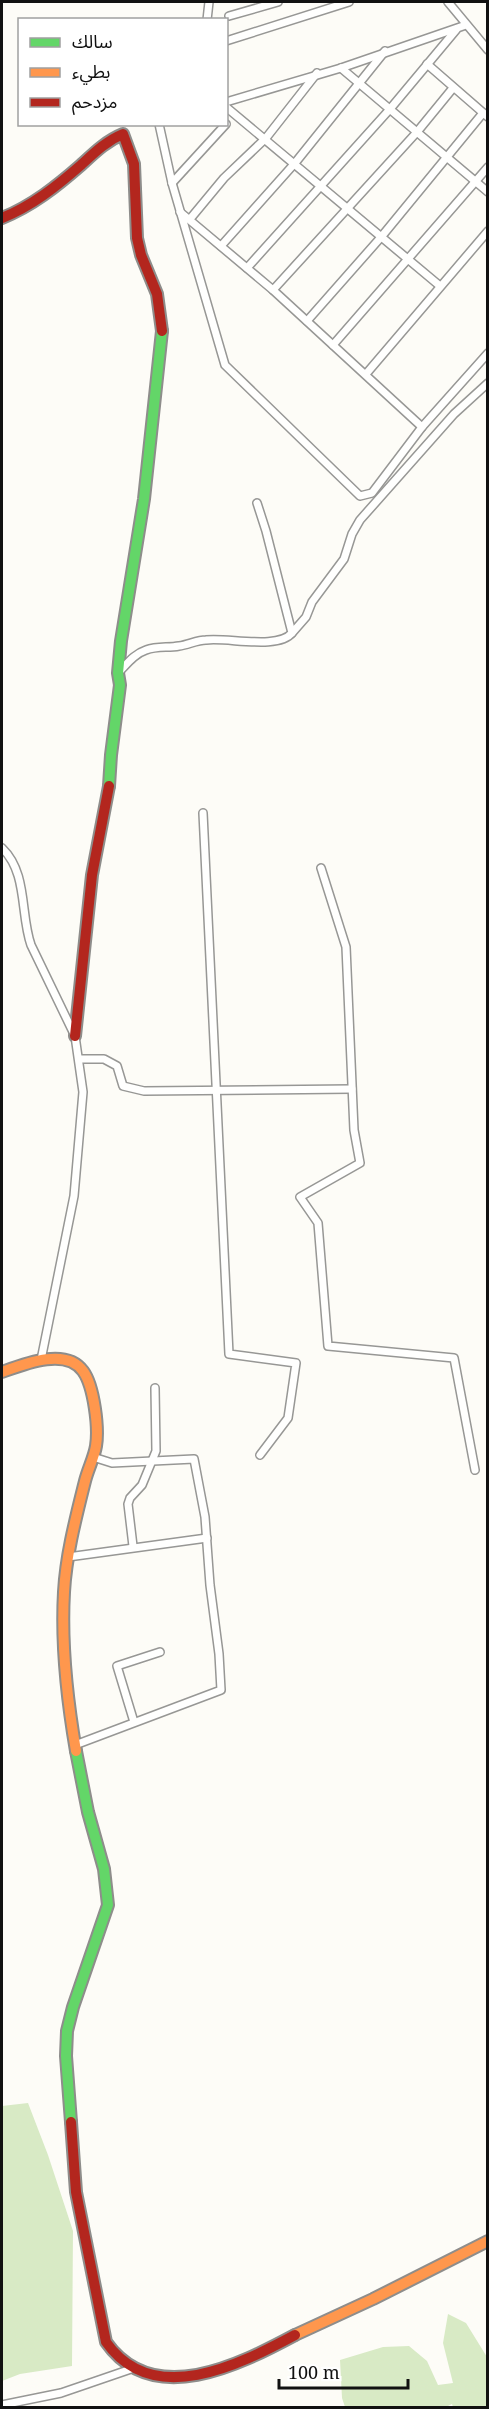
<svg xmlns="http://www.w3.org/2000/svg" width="489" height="2409" font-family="'Noto Serif','Noto Sans Arabic',serif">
<rect width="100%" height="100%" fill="#fdfcf7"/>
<g fill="#d8eac5">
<path d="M28 2103 48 2155 73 2231 72 2366 20 2374 2 2381V2106Z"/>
<path d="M448 2314 466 2323 487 2357V2407H453L452 2404 444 2408 345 2407 342 2398 340 2360 383 2347 409 2346 427 2361 438 2385 453 2383 443 2343Z"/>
</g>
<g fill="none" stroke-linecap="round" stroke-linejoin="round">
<defs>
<g id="street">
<path d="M448 2 488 50"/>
<path d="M229 16 278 2"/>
<path d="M207 20 209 2"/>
<path d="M226 41 349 2"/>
<path d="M427 64 488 117"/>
<path d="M341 68 488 192"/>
<path d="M226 102 341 68 466 25"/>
<path d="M226 107 440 286"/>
<path d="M159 124 172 183 225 365 360 496 372 493 422 427 488 353"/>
<path d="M172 183 226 124"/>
<path d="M180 212 273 290 422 427"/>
<path d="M190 219 224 178 266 138 317 73"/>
<path d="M221 246 295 163 385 51"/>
<path d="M247 268 390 109 456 30"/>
<path d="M273 290 417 132 453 88"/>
<path d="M307 321 382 236 483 113"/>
<path d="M333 345 488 167"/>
<path d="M366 374 488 231"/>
<path d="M292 633 306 617 312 602 344 559 352 534 360 520 454 414 488 383"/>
<path d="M118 673C127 664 134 654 146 650 157 646 168 648 179 646 188 645 197 640 206 640 227 637 278 650 292 633L266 531 257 503"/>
<path d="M203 813 229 1354 296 1363 288 1418 260 1455"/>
<path d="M2 848C28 873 20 914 31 945L75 1036 83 1092 74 1196 41 1360"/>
<path d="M321 868 346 947 354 1130 360 1163 300 1197 318 1223 328 1346 454 1358 475 1470"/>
<path d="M79 1059H104L117 1066 123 1086 144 1091 352 1089"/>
<path d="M133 1546 128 1504 130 1498 142 1485 156 1451 155 1388"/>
<path d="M68 1557 207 1538"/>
<path d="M134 1722 117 1666 160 1652"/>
<path d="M75 1745 221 1690 219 1654 210 1585 205 1517 194 1459 112 1463 93 1457"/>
<path d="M2 2405 61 2393 131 2369"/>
</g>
<g id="fast">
<path d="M109 786 111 755 120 685 118 673 121 641 144 499 162 331"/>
<path d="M71 2122 66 2056 67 2031 73 2007 108 1905 104 1869 88 1812 76 1751"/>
</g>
<g id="slow">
<path d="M2 1372C24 1364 66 1347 83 1371 94 1386 99 1428 96 1446 94 1458 88 1469 85 1481 76 1517 66 1555 64 1592 61 1645 67 1699 76 1751"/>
<path d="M295 2335 373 2299 488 2241"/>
</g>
<g id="jam">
<path d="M2 218C32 206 57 186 81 165 94 153 106 141 123 134L134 164 137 238 141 255 157 294 162 331"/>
<path d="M75 1036 92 875 109 786"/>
<path d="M71 2122 76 2192 106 2342C153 2409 239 2365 295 2335"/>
</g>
</defs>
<use href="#street" stroke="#979795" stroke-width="10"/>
<use href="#fast" stroke="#8e8d8b" stroke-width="14"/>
<use href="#slow" stroke="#8e8d8b" stroke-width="14"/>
<use href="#jam" stroke="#8e8d8b" stroke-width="14"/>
<use href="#street" stroke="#fffffe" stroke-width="7"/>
<use href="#fast" stroke="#63d668" stroke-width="10"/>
<use href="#slow" stroke="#ff974d" stroke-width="10"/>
<use href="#jam" stroke="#b3261e" stroke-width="10"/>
</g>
<rect width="489" height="2409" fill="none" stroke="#111111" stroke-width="6"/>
<rect x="18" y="18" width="210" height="108" fill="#ffffff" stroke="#a0a0a0" stroke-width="1.5"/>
<rect x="30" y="38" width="30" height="9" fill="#63d668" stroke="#a0a0a0" stroke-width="1.5"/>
<text x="72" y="48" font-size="18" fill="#111111">سالك</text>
<rect x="30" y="68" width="30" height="9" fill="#ff974d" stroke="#a0a0a0" stroke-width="1.5"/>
<text x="72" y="78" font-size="18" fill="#111111">بطيء</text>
<rect x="30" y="98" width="30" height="9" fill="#b3261e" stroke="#a0a0a0" stroke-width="1.5"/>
<text x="72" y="108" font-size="18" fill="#111111">مزدحم</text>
<path d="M279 2379v9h129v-9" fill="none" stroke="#111111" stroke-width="3"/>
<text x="288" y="2379" font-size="18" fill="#111111" stroke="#ffffff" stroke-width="4.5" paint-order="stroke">100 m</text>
</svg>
